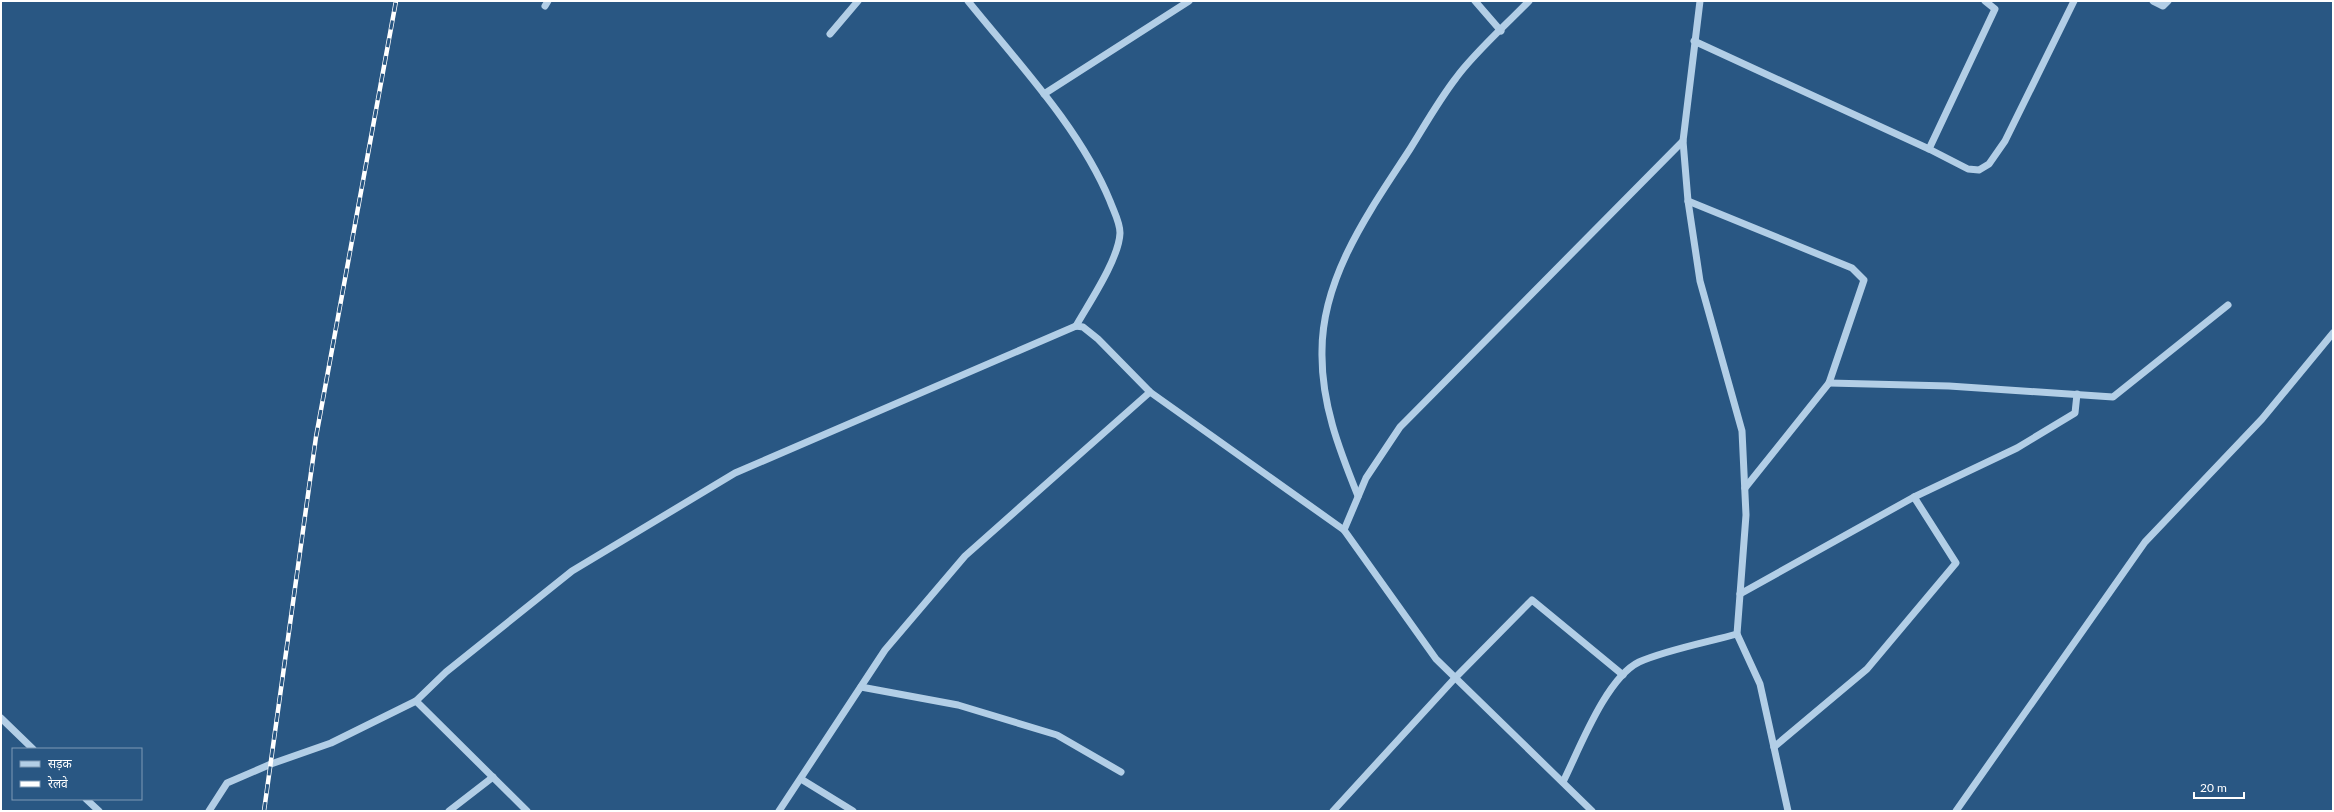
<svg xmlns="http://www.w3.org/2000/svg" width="2334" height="812" font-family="Lato,'Noto Sans Devanagari',sans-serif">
<rect width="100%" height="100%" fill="#295783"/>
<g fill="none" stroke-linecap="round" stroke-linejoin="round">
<g stroke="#b2cee6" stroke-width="7">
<path d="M968 1C1018 63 1080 128 1110 201 1114 212 1120 222 1120 233 1119 259 1089 303 1076 326"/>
<path d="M1475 1 1501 31"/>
<path d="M2153 1 2163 6 2168 1"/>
<path d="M545 6 548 1"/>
<path d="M830 34 858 1"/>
<path d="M1694 41 1929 149 1968 169 1979 170 1989 164 2005 141 2074 1"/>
<path d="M1044 94 1189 1"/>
<path d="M1683 141 1688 201 1700 281 1742 431 1746 515 1737 634 1760 684 1788 811"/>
<path d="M1929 149 1995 9 1985 1"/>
<path d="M1688 201 1852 268 1864 280 1829 383 1745 488"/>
<path d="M1829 383 1949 386 2113 397 2228 305"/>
<path d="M1358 496C1339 449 1321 403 1322 351 1322 276 1371 209 1410 149 1425 125 1439 100 1456 78 1475 52 1506 25 1529 1"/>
<path d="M1740 594 1914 497 2017 448 2075 413 2077 394"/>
<path d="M861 687 958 705 1057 735 1121 772"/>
<path d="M416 701 446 672 572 571 735 473 1076 326 1083 327 1098 339 1150 392 1344 530"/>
<path d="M1 718 33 749"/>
<path d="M1774 747 1867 669 1956 563 1914 497"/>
<path d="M801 779 853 811"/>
<path d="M1563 782C1579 750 1606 678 1639 662 1666 650 1708 642 1737 634"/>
<path d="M86 799 99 811"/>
<path d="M209 811 227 783 271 764 331 743 416 701 527 811"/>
<path d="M449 811 493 777"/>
<path d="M779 811 885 650 965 556 1150 392"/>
<path d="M1333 811 1455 678 1532 600 1623 675"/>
<path d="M1592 811 1436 659 1344 530 1366 478 1400 427 1683 141 1700 1"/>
<path d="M1956 811 2145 542 2262 419 2333 333"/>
</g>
<defs>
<path id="rail" d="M264 811 316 437 396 1"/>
</defs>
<use href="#rail" stroke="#fff" stroke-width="4.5"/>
<use href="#rail" stroke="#295783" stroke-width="3" stroke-dasharray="9" stroke-linecap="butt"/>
</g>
<rect width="2334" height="812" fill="none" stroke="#ffffff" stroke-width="4"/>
<rect x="12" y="748" width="130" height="52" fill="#295783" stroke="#7f9ab5"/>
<rect x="20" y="761" width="20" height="6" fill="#b2cee6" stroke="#7f9ab5"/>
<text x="48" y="768" font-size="12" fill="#ffffff">सड़क</text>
<rect x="20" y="781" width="20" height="6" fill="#ffffff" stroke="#7f9ab5"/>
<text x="48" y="788" font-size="12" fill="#ffffff">रेलवे</text>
<path d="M2194 792v6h50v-6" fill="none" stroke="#ffffff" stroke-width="2"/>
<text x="2200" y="792" font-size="12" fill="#ffffff" stroke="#295783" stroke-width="3" paint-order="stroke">20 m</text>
</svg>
